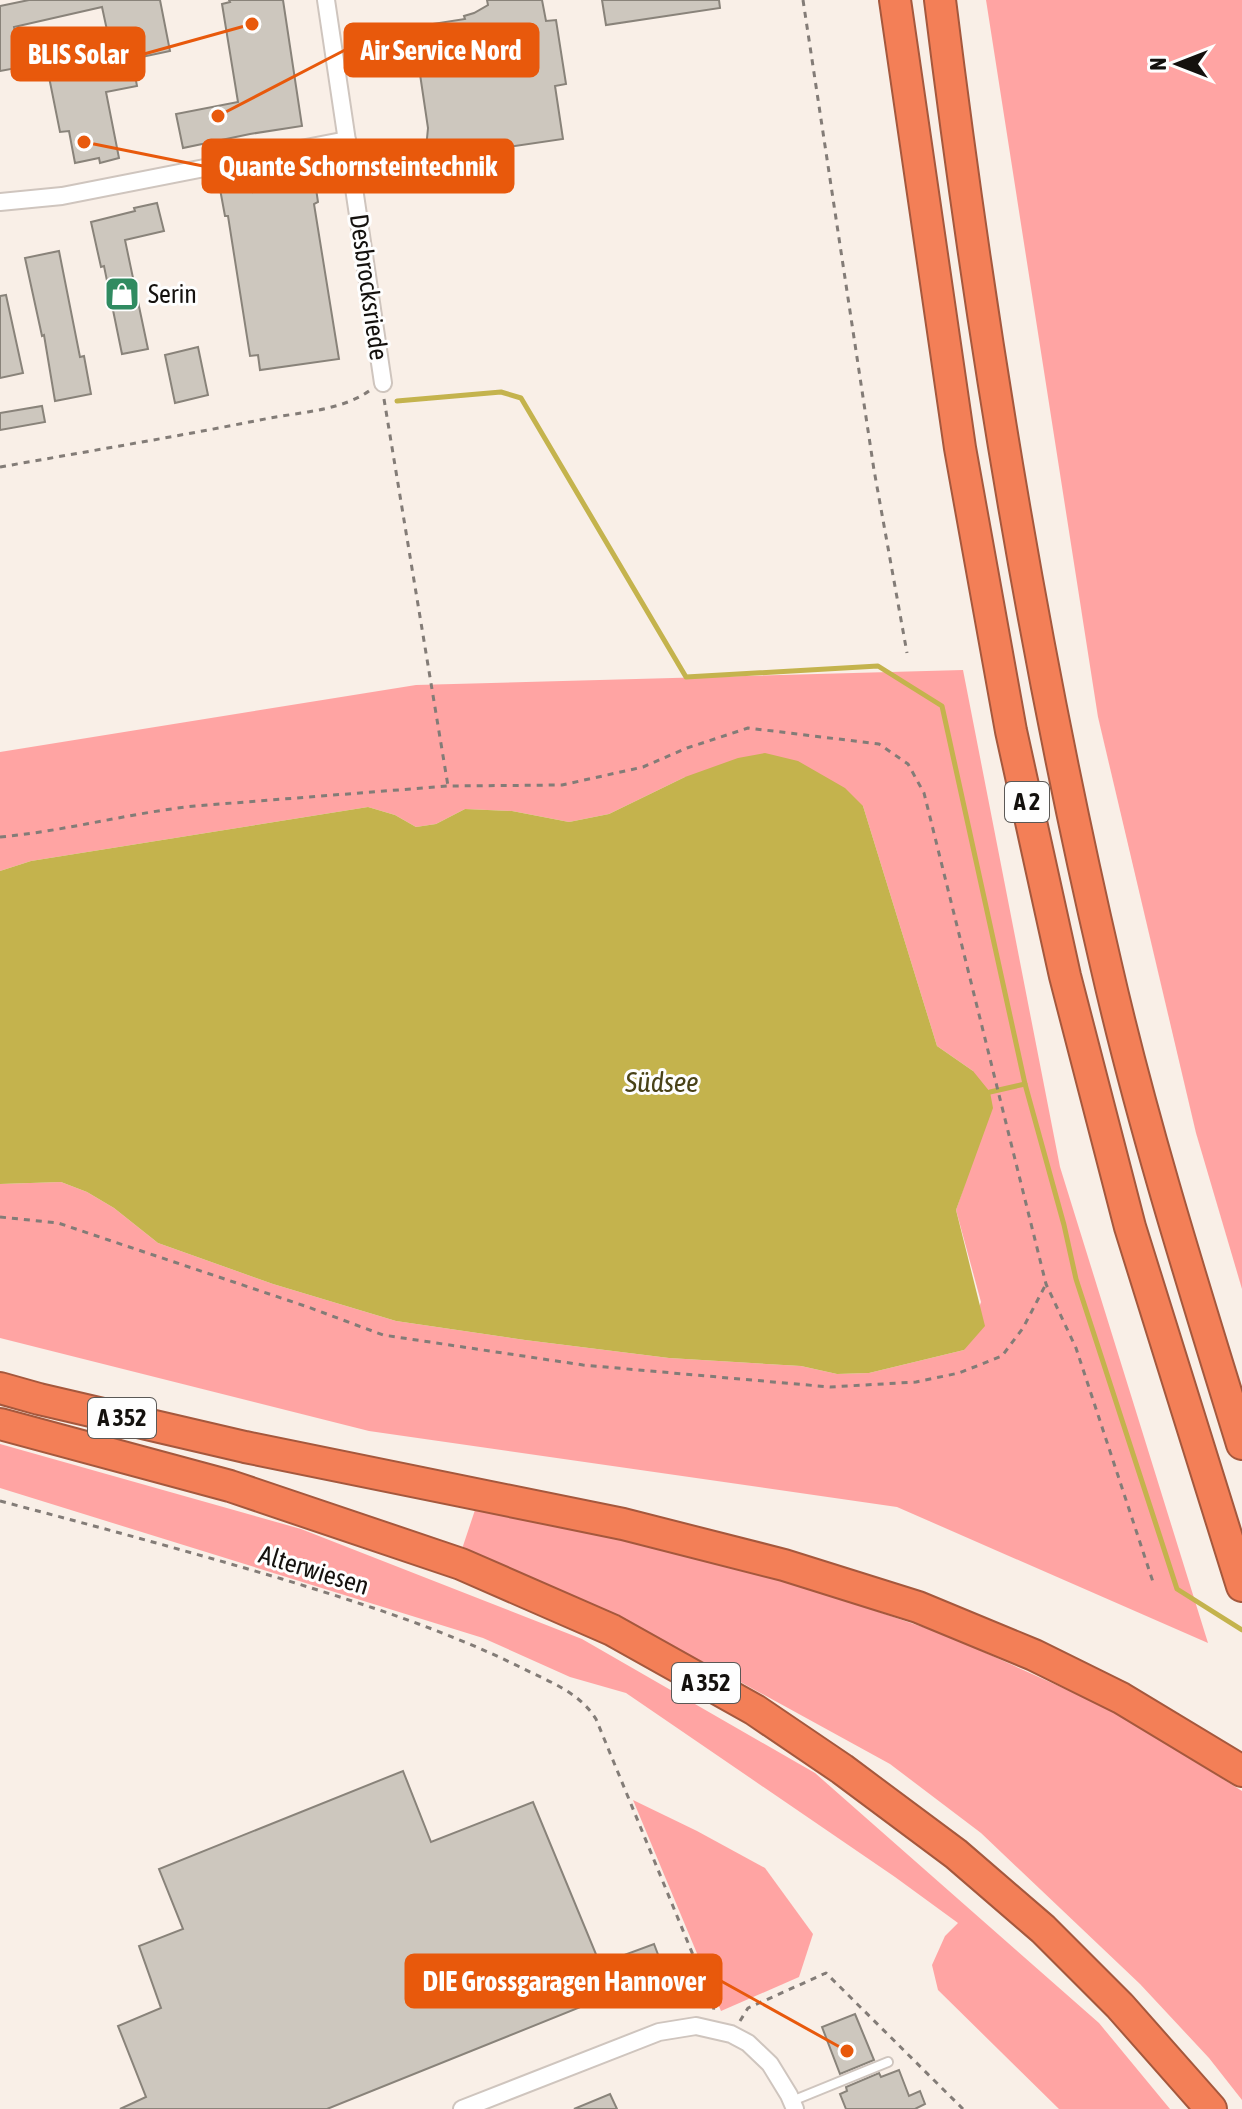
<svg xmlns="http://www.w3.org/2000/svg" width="1242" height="2109" font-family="'Asap Condensed',sans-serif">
<rect width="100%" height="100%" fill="#f9efe7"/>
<g fill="#ffa4a3">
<path d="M986 0H1242V1289L1196 1133 1098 717Z"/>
<path d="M963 670 1060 1167 1208 1643 897 1507 369 1431 0 1338V1184L61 1182 87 1192 114 1208 158 1243 273 1284 396 1321 525 1340 669 1358 801 1366 837 1374 869 1373 964 1350 981 1302 956 1210 972 1163 973 1071 937 1046 863 806 685 777 609 814 569 822 512 811 465 809 436 824 416 827 395 815 368 807 31 861 0 871V752L416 685Z"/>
<path d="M0 1444 301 1529 582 1639 815 1773 1099 2023 1170 2109H1059L938 1990 932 1965 945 1936 958 1923 895 1877 626 1693 570 1677 483 1638 0 1488Z"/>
<path d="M476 1507 572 1527 782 1579 946 1635 1114 1711 1242 1791V2100L1209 2058 1140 1984 981 1833 890 1764 715 1668 590 1605 462 1549Z"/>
<path d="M633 1800 697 1831 765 1868 813 1934 799 1977 721 2011Z"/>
</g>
<path fill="#c4b34d" d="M765 753 798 761 845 788 863 806 937 1046 973 1071 990 1092 993 1108 956 1210 985 1326 964 1350 869 1373 837 1374 801 1366 669 1358 525 1340 396 1321 273 1284 158 1243 114 1208 87 1192 61 1182 0 1184V871L31 861 368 807 395 815 416 827 436 824 465 809 512 811 569 822 609 814 685 777 738 758Z"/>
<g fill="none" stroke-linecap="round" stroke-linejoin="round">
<g stroke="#c4b34d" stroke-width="5">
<path d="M397 401 501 392 521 398 686 677 878 666 942 706 1025 1084"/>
<path d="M990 1092 1025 1084 1064 1225 1076 1279 1177 1589 1242 1630"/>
</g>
</g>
<g fill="#cdc7be" stroke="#89837a" stroke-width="2">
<path d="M29 0H160L170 51 132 59 137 86 106 92 119 158 100 163 99 158 75 163 69 131 60 132 48 72 113 58 102 7 14 27 22 67 0 71V6Z"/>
<path d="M229 0H283L302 126 250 134 183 148 176 114 238 102 222 4 230 2Z"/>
<path d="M487 0H542L546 21 556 20 566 84 555 86 563 139 425 159 428 128 413 27 465 19 464 16 474 13 488 5Z"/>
<path d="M602 0H719L720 8 606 25Z"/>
<path d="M315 182 318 202 314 204 339 359 260 370 258 355 250 356 228 216H225L220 189 252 184 253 192Z"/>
<path d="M157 203 164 231 125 240 148 349 122 354 104 266 101 267 91 222 135 211 134 208Z"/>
<path d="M59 251 80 357 84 356 91 394 55 401 44 335 42 336 25 258Z"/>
<path d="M6 295 23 373 0 378V296Z"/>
<path d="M198 347 208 395 175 403 165 355Z"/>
<path d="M42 406 45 422 0 430V413Z"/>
<path d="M403 1771 431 1842 533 1802 600 1964 654 1944 665 1973 327 2109H120L146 2097 118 2026 161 2008 139 1946 183 1929 159 1869Z"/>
<path d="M855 2014 874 2060 840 2074 822 2027Z"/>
<path d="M899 2070 909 2096 920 2091 925 2104 915 2109H846L840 2094 847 2091 846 2087 879 2073 881 2077Z"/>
<path d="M610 2094 617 2109H574Z"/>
</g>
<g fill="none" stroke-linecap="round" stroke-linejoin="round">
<defs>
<path id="service" d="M792 2101 888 2062"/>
<g id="minor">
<path d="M326 0 383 383"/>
<path d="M0 202 62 196 347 140"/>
<path d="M462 2109 659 2032 696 2026 731 2034 748 2043 770 2064 789 2095 795 2109"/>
</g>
<g id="motorway">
<path d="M895 0 960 448 1011 731 1065 976 1130 1227 1242 1586"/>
<path d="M940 0C980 324 1032 647 1106 965 1143 1127 1193 1285 1242 1444"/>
<path d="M0 1388 39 1399 245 1447 623 1524 784 1565 918 1607 1034 1655 1121 1698 1242 1771"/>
<path d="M0 1424 230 1486 461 1564 612 1630 755 1710 842 1769 956 1854 1043 1929 1120 2006 1211 2109"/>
</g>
</defs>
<use href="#service" stroke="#cfc5be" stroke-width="12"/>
<use href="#minor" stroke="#cfc5be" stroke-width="20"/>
<use href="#motorway" stroke="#a5583d" stroke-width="34"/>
<g stroke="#837c77" stroke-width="3" stroke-dasharray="6 6" stroke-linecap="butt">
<path d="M803 0 874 470 907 653"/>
<path d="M384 399 448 786"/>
<path d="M0 467C90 451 180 436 270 418 303 412 342 410 369 391"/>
<path d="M0 837C66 831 129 813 195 806L448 786 562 785 643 767 687 748 748 728 879 744 908 764 924 793 1046 1284 1076 1348 1154 1585"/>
<path d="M0 1217 58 1223 308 1307 383 1335 583 1365 830 1387 916 1382 959 1373 1002 1356 1023 1328 1046 1284"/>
<path d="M0 1501C95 1526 188 1551 282 1579 364 1604 445 1630 522 1668 550 1682 579 1692 596 1719L714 2006 713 2014"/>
<path d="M740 2021 748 2008 826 1973 963 2109"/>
</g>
<use href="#service" stroke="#fff" stroke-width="8"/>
<use href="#minor" stroke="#fff" stroke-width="16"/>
<use href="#motorway" stroke="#f37f57" stroke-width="30"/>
</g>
<defs>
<symbol id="shop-square" viewBox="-11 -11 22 22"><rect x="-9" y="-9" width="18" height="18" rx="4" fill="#308b61" stroke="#fefefe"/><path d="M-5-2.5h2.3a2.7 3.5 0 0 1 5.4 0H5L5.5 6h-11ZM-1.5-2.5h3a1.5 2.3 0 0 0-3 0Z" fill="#fff"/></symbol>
</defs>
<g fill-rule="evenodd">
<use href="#shop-square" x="102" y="274" width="40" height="40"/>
</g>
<g text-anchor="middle" stroke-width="6" stroke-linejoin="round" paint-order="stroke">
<g fill="#fefefe" stroke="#5a5856" stroke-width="2">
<rect x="1005" y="782" width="44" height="40" rx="6"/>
<rect x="88" y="1398" width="68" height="40" rx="6"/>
<rect x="672" y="1663" width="68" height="40" rx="6"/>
</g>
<g font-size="24" font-weight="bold" fill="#14110e">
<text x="1027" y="810">A 2</text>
<text x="122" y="1426">A 352</text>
<text x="706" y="1691">A 352</text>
</g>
<g font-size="26" fill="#14110e" stroke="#fefefe">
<text transform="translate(369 287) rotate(82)" y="9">Desbrocksriede</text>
<text transform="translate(314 1570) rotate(17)" y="9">Alterwiesen</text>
</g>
<g font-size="26" fill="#14110e" stroke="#fefefe" text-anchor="start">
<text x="148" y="303">Serin</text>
</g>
<g font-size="28" font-style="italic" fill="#494217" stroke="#fefefe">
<text x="662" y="1092">Südsee</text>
</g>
</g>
<path fill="none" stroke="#e8590c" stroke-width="3" d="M218 116L345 50M252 24L144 54M84 142L203 166M847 2051L721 1981"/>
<g fill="#e8590c" stroke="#fefefe" stroke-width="3">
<circle cx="218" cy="116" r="8"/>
<circle cx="252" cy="24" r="8"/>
<circle cx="84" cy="142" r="8"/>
<circle cx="847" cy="2051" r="8"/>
</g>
<g fill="#e8590c" stroke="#e8590c" stroke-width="3">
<rect x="345" y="24" width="193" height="52" rx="8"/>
<rect x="12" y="28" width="132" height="52" rx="8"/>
<rect x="203" y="140" width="310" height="52" rx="8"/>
<rect x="406" y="1955" width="315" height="52" rx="8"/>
</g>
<g font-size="28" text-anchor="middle" font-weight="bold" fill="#fff">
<text x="441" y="60">Air Service Nord</text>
<text x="78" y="64">BLIS Solar</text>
<text x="358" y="176">Quante Schornsteintechnik</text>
<text x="564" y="1991">DIE Grossgaragen Hannover</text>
</g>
<g transform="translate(1178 64) rotate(270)" stroke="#fefefe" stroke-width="6" paint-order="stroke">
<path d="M0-6L14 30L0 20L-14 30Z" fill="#14110e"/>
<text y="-12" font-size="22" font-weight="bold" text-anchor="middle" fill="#14110e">N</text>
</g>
</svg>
